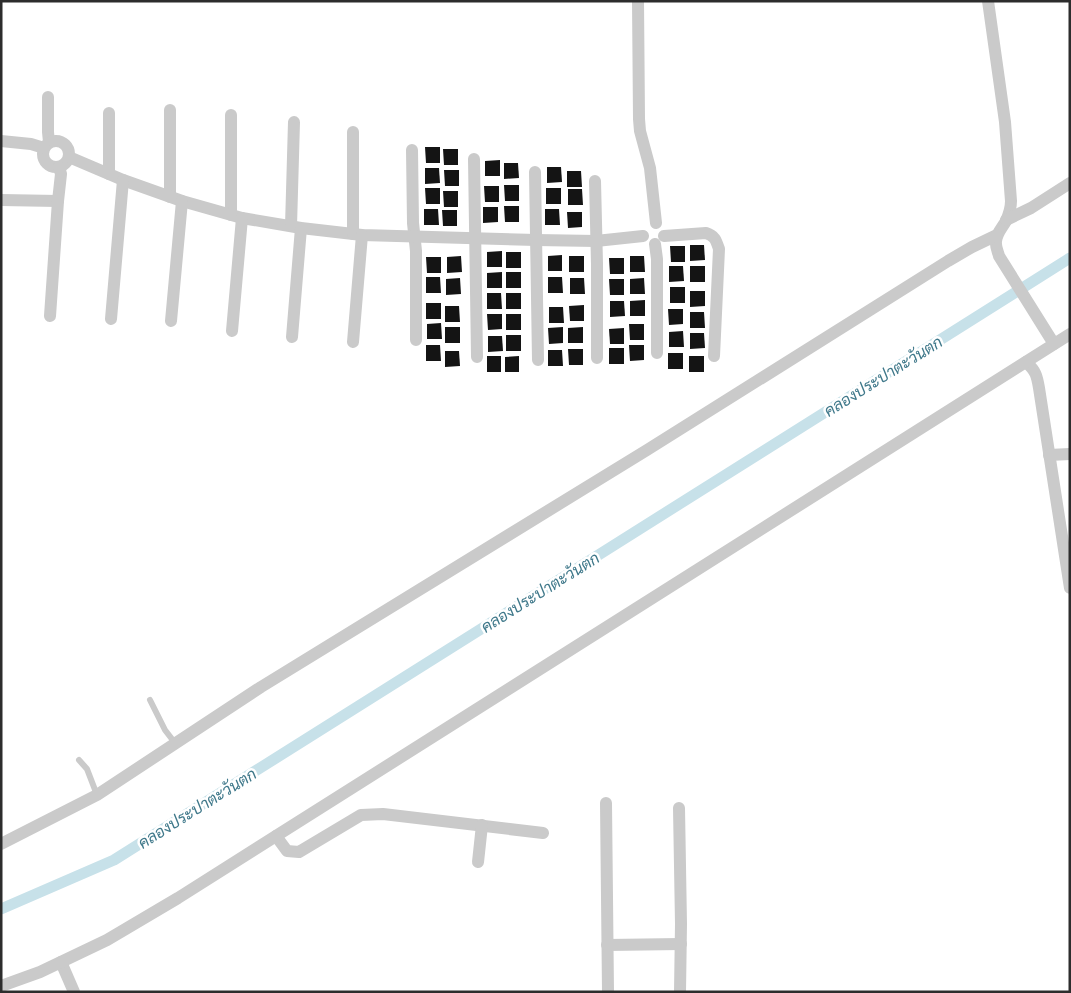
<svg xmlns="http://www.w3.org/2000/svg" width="1071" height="993" font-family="Jost,Sarabun,sans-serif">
<rect width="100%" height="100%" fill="#fff"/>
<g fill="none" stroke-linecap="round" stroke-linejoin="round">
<path stroke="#c7e1e9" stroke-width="11" d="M1 909 114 860 1070 258"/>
</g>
<g fill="#141414">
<path d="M425 147H440V163H426Z"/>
<path d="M443 149H458V165H444Z"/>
<path d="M500 160V176H485V161Z"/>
<path d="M504 163H518L519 178 504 179Z"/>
<path d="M547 167H561L562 182 547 183Z"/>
<path d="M425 168H439L440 183 425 184Z"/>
<path d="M444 170H459V186H445Z"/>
<path d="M567 171H581L582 187H567Z"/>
<path d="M504 185H519V201H505Z"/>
<path d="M484 186H499V202H485Z"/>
<path d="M425 188H440V204H426Z"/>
<rect x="546" y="188" width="15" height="16"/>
<path d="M568 189H582L583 205H568Z"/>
<path d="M443 191H458V207H444Z"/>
<path d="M504 206H519V222H505Z"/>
<path d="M483 207H498V222L483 223Z"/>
<path d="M424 209H438L439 225H424Z"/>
<path d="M545 209H559L560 225H545Z"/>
<path d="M442 210H457V226H443Z"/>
<path d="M567 212H582V227L568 228Z"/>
<path d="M690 245H704L705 260 690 261Z"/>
<path d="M670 246H685V262H671Z"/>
<path d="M502 251V267H487V252Z"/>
<rect x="506" y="252" width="15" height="16"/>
<path d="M562 255V271H548V256Z"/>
<path d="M461 256 462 272 447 273V257Z"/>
<rect x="569" y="256" width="15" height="16"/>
<path d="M630 256H644L645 272H630Z"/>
<path d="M426 257H441V273H427Z"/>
<path d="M609 258H624V274H610Z"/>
<path d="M669 266H683L684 281 669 282Z"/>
<rect x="690" y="266" width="15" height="16"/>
<path d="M502 272V288H487V273Z"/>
<rect x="506" y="272" width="15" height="16"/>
<path d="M426 277H440L441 293H426Z"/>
<path d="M548 277H562L563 293H548Z"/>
<path d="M460 278 461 294 446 295V279Z"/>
<path d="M570 278H584L585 294H570Z"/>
<path d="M644 278 645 294H630V279Z"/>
<path d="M609 279H624V295H610Z"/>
<rect x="670" y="287" width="15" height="16"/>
<path d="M690 291H705V306L690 307Z"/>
<path d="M487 293H501L502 309H487Z"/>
<rect x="506" y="293" width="15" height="16"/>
<path d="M645 300V316H630V301Z"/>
<path d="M610 301H624L625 316 610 317Z"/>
<rect x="426" y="303" width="15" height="16"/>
<path d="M584 305V321H570L569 306Z"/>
<path d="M445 306H459L460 322H445Z"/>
<path d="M549 307H563L564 323H549Z"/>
<path d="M668 309H683V324L669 325Z"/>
<path d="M690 312H704L705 328H690Z"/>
<path d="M487 314H502V329L488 330Z"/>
<rect x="506" y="314" width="15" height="16"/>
<path d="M441 323 442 339H427V324Z"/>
<path d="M629 324H644V340H630Z"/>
<rect x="445" y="327" width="15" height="16"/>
<path d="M563 327V343L549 344 548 328Z"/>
<path d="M583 327V343H568V328Z"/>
<path d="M624 328V344H610L609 329Z"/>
<path d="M683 331 684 347H669V332Z"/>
<path d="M690 333H704L705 348 690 349Z"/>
<rect x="506" y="335" width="15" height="16"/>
<path d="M488 336H502L503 351 488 352Z"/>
<path d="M426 345H440L441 361H426Z"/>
<path d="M629 345H644V360L630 361Z"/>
<rect x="609" y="348" width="15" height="16"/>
<path d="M568 349H583V365H569Z"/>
<path d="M548 350H562L563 366H548Z"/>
<path d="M445 351H459L460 366 445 367Z"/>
<rect x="668" y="353" width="15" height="16"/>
<rect x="487" y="356" width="14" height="16"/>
<path d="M519 356V372H505V357Z"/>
<rect x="689" y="356" width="15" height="16"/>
</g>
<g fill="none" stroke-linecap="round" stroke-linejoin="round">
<g stroke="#cacaca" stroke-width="6">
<path d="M150 700 165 730 175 743"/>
<path d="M79 760 87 769 97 795"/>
</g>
<g stroke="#cacaca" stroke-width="12">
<path d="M638 1 639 119 640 131 650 168 656 223"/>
<path d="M988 1 1005 122 1011 201C1011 208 1009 214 1006 221 1002 228 995 235 996 244 996 248 998 252 999 256L1054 344"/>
<path d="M48 97V132L49 142"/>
<path d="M170 110V197"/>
<path d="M109 113V174"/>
<path d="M231 115V215"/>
<circle cx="56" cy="154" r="13"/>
<path d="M1 141 31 144 44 148"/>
<path d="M412 150 413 223 416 251V340"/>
<path d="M69 157 123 180 182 201 242 218 301 228 362 235 536 240 596 241 643 236"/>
<path d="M474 159 477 357"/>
<path d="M535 172 538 360"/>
<path d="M595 181 597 264V358"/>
<path d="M1 200 58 201"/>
<path d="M1006 220 1031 208 1070 183"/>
<path d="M291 226 294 122"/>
<path d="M353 234V132"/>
<path d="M664 236 706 233C715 236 716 240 719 249L714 356"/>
<path d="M655 244 657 259V353"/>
<path d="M50 316 58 201 61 174 59 167"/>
<path d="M111 319 123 180"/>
<path d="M171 321 182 201"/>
<path d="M232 331 242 218"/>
<path d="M292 337 301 228"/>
<path d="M353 342 362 235"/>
<path d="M1026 362C1036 371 1037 376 1039 388L1070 588"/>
<path d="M1049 455 1070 454"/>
<path d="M606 803 608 992"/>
<path d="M679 808 681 924 680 992"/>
<path d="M276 836 287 851 299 852 361 815 383 814 543 833"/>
<path d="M1 844 97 795 261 687 647 450 948 261 972 247 997 235"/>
<path d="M478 862 482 825"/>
<path d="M607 945 681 944"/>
<path d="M61 962 74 992"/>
<path d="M1 986 40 972 107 940 178 898 1070 334"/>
</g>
</g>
<g text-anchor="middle" stroke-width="5" stroke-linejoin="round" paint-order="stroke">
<g font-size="16" font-style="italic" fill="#3f788a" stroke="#fff">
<text transform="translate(883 376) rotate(-32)" y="6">คลองประปาตะวันตก</text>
<text transform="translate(540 592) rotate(-32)" y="6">คลองประปาตะวันตก</text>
<text transform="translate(197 808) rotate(-32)" y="6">คลองประปาตะวันตก</text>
</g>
</g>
<rect width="1071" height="993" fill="none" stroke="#2d2d2d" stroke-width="5"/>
</svg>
